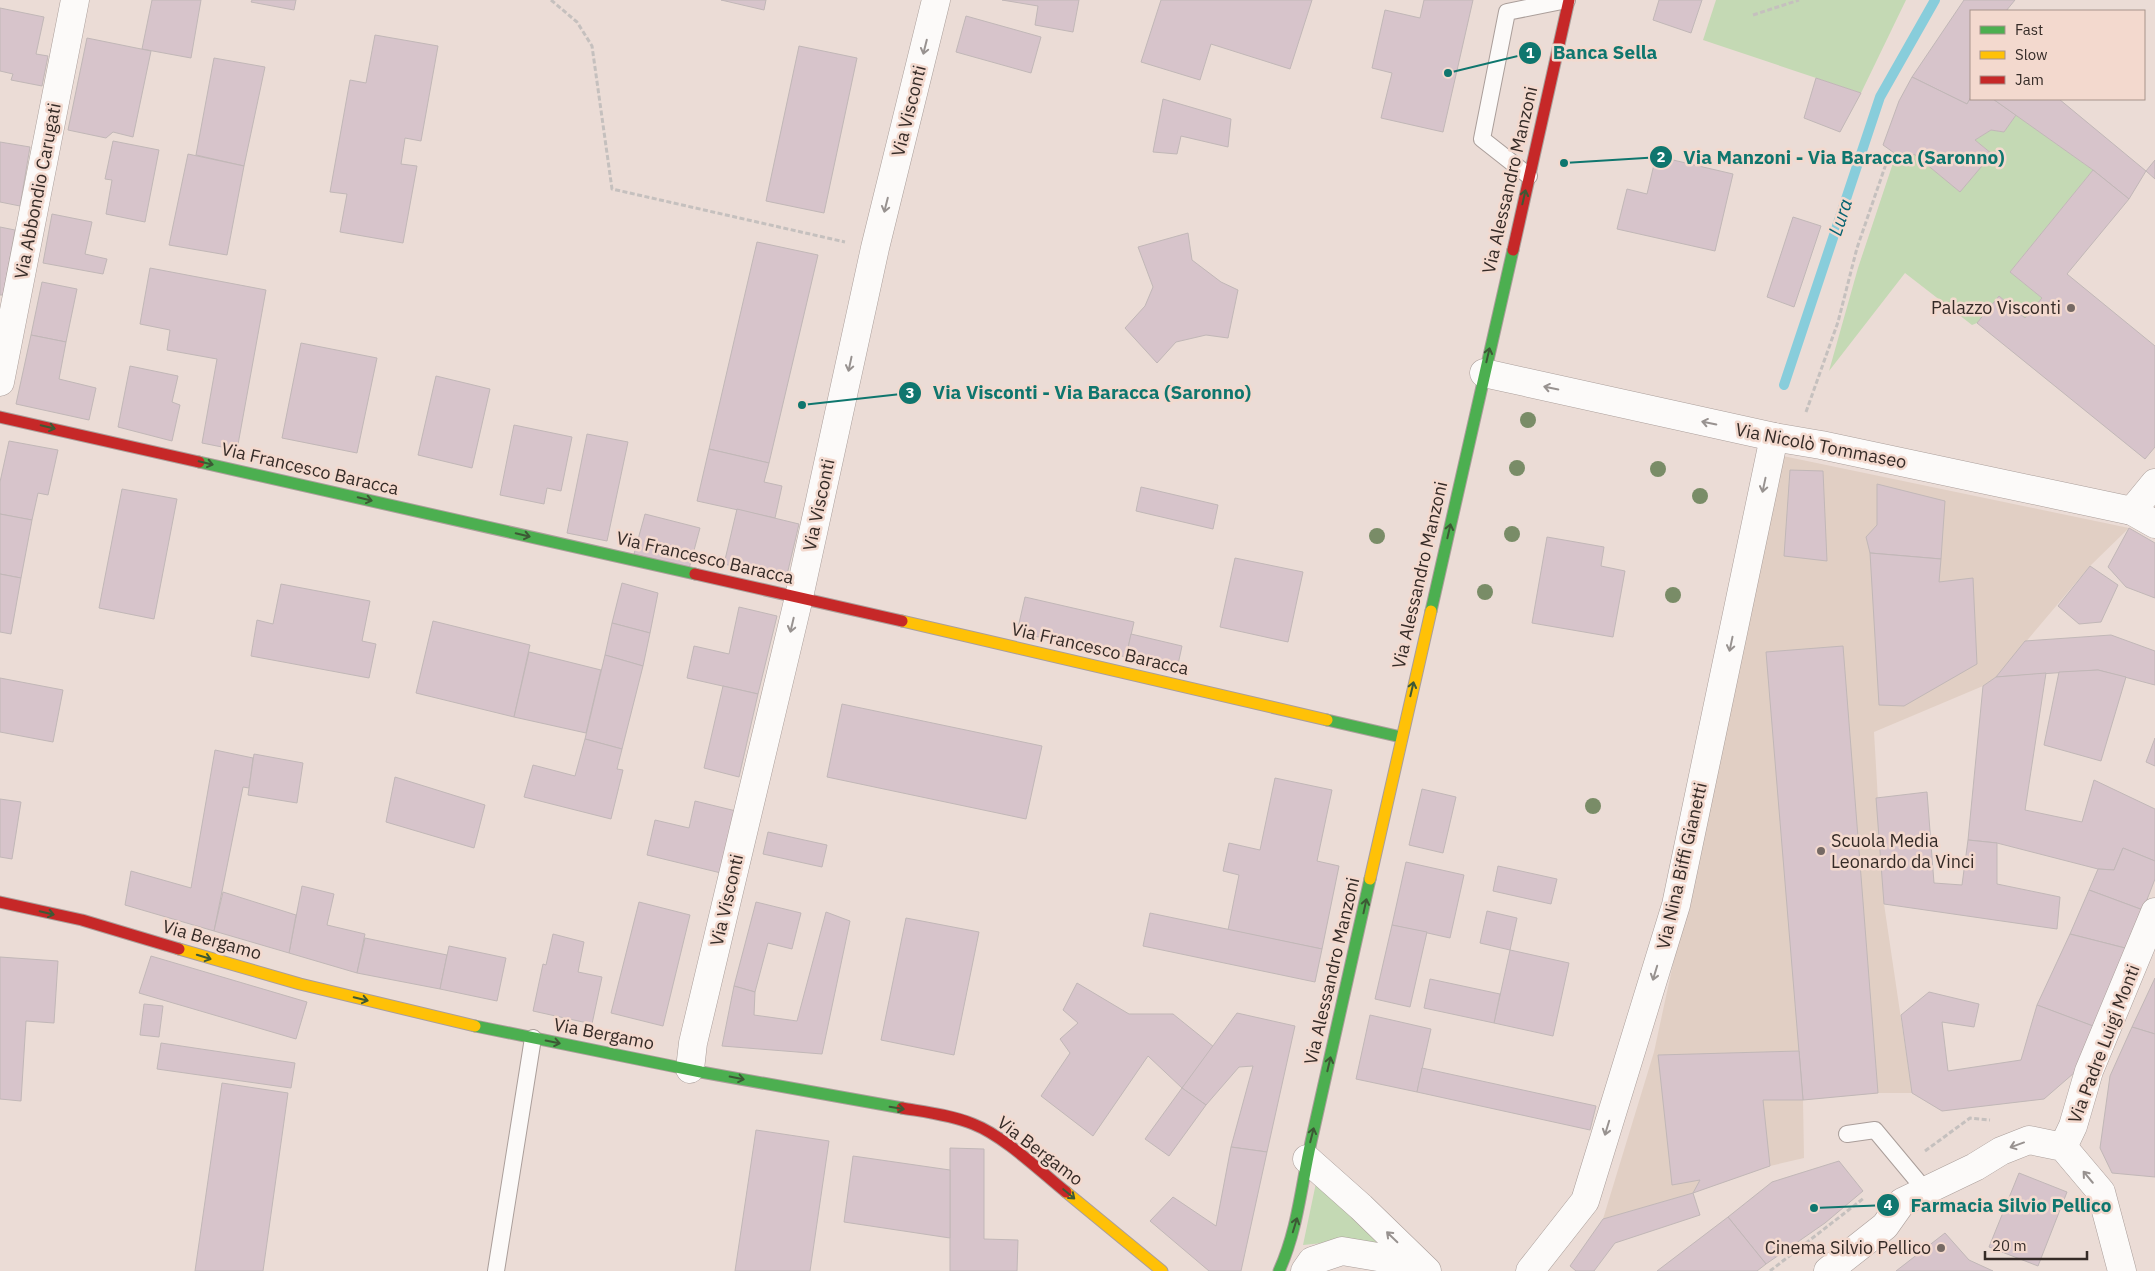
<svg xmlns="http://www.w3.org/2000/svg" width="2155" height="1271" font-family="'IBM Plex Sans',sans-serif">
<rect width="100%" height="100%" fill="#ebdcd6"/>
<path fill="#e1cfc4" d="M1783 456 2129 528 2090 566 1996 677 1983 686 1874 732 1884 904 1912 1093H1878L1803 1100 1804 1158 1770 1166 1693 1193 1603 1219 1654 1052Z"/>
<g fill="#c4d9b4">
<path d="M1716 0H1906L1861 93 1703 40Z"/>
<path d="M2016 115 2093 170 2010 272 2042 298 2025 318 1999 296 1977 323 1972 325 1905 273 1829 371 1858 268 1896 154 1907 162 1914 154 1960 192 1992 154 1975 140 1991 130 2004 132Z"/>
<path d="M1316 1183 1379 1240 1377 1245 1343 1241 1303 1245Z"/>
</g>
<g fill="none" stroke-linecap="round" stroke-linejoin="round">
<path stroke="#88cddb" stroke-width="10" d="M1784 385 1880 97 1935 0"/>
</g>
<g fill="#d7c4cb" stroke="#c1b7b7">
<path d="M152 0H201L191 58 142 49Z"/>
<path d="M252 0H296L294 10 251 2Z"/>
<path d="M721 0H766L764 10Z"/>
<path d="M1002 0H1079L1073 32 1035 25 1038 6Z"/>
<path d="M1161 0H1312L1290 69 1211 44 1200 80 1141 62Z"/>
<path d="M1424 0H1473L1443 132 1381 118 1392 73 1372 68 1385 10 1420 18Z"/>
<path d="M1659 0H1702L1691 33 1653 20Z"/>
<path d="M1964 0H2015L2006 11H1971V97L1967 104 1912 77Z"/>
<path d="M0 8 44 17 36 54 48 56 42 86 11 80 13 74 0 71Z"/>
<path d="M966 16 1041 37 1031 73 956 52Z"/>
<path d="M375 35 438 46 421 141 405 138 401 164 417 166 403 243 340 232 347 194 330 192 350 80 366 83Z"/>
<path d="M87 38 151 51 133 137 113 132 106 138 68 130Z"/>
<path d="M799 46 857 58 824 213 766 201Z"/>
<path d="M214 58 265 67 244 166 196 155Z"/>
<path d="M1912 77 1967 104 1971 97 1993 99 2016 115 2004 132 1991 130 1975 140 1992 154 1960 192 1914 154 1907 162 1883 145 1899 101Z"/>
<path d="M1816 78 1861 93 1840 132 1804 118Z"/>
<path d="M1163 99 1231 119 1228 147 1181 136 1177 154 1153 152Z"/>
<path d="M1993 99H2059L2146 171 2129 199 2093 170Z"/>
<path d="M113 141 159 150 145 222 106 214 112 180 105 179Z"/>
<path d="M0 142 30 147 20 206 0 202Z"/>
<path d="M188 154 244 166 227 255 169 245Z"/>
<path d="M1656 156 1733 174 1715 251 1617 229 1627 189 1647 194Z"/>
<path d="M2155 160V179L2146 171Z"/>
<path d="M2093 170 2129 199 2067 274 2155 346V447L2145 459 1977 323 1999 296 2025 318 2042 298 2010 272Z"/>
<path d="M52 214 92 222 85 254 107 259 103 274 43 263Z"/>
<path d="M1793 217 1821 226 1794 307 1767 297Z"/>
<path d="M0 227 15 230 3 295H0Z"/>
<path d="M1188 233 1192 260 1221 282 1238 290 1228 338 1206 335 1176 342 1157 363 1125 328 1145 306 1153 287 1138 247Z"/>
<path d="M757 242 818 255 769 463 709 449Z"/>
<path d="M150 268 266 290 237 450 202 443 217 359 167 350 170 330 140 324Z"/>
<path d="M42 282 77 289 66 342 31 335Z"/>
<path d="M31 335 66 342 59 379 96 388 89 420 16 404Z"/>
<path d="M301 343 377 358 357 453 282 438Z"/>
<path d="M130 366 178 376 172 402 180 405 172 441 118 427Z"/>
<path d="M436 376 490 389 472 468 418 455Z"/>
<path d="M514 425 572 437 561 491 547 488 544 504 500 495Z"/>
<path d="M587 434 628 442 607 541 567 533Z"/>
<path d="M9 441 58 450 48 495 38 493 32 520 0 514V482Z"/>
<path d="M709 449 769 463 764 482 782 486 775 518 697 501Z"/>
<path d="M1790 470 1823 471 1827 561 1784 556Z"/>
<path d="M1877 484 1945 501 1941 559 1870 553 1866 537 1877 525Z"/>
<path d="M1141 487 1218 505 1213 529 1136 511Z"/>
<path d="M122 489 177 499 154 619 99 608Z"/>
<path d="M737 509 799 524 786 579 724 564Z"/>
<path d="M0 514 32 520 21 578 0 574Z"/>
<path d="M645 514 700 528 689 569 634 554Z"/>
<path d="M2129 528 2155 543V598L2126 587 2108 567Z"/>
<path d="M1547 537 1604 547 1601 566 1625 571 1613 637 1532 623Z"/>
<path d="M1870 553 1941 559 1939 582 1973 578 1977 664 1904 706 1879 705Z"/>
<path d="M1235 558 1303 572 1288 642 1220 627Z"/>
<path d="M2090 566 2118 585 2101 622 2079 624 2058 606Z"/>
<path d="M0 574 21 578 11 634 0 632Z"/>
<path d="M622 583 658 593 650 633 612 623Z"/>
<path d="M281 584 370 601 362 641 376 644 369 678 251 656 257 620 273 624Z"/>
<path d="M1025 597 1134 622 1126 657 1017 632Z"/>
<path d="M739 607 777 616 758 694 687 678 694 646 729 654Z"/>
<path d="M433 621 530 645 514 717 416 693Z"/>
<path d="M612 623 650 633 643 666 605 655Z"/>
<path d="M1131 634 1182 646 1177 669 1126 657Z"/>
<path d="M2111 635 2155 651V685L2098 670 1996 677 2025 641Z"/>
<path d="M1843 646 1878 1093 1803 1100 1766 652Z"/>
<path d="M529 652 601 670 586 733 514 717Z"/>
<path d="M605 655 643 666 622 749 585 739Z"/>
<path d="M2098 670 2126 677 2101 761 2044 745 2059 672Z"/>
<path d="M2046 673 2025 810 2082 822 2094 780 2155 809V861L2123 848 2114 870 2098 869 1997 843 1968 840 1983 686 1996 677Z"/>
<path d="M0 678 63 690 53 742 0 732Z"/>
<path d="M723 686 758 694 739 777 704 768Z"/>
<path d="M842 704 1042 746 1026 819 827 777Z"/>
<path d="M2155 738V766L2146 762Z"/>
<path d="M585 739 622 749 617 769 623 770 611 819 524 797 533 765 575 776Z"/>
<path d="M215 750 253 758 249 788 243 787 214 931 125 905 131 871 191 888Z"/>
<path d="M254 754 303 763 297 803 248 795Z"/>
<path d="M395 777 485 805 474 848 386 822Z"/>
<path d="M1275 778 1332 790 1317 861 1339 866 1322 949 1228 930 1239 875 1223 871 1229 843 1260 850Z"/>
<path d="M1422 789 1456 797 1443 853 1409 845Z"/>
<path d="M1927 792 1934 883 1962 885 1968 840 1997 843V884L2060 897 2057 929 1884 904 1876 798Z"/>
<path d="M0 799 21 802 12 859 0 857Z"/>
<path d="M695 801 736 811 721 873 647 855 655 820 689 828Z"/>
<path d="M768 832 827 845 822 867 763 854Z"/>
<path d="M2123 848 2155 861V879L2143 910 2089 890 2098 869 2114 870Z"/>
<path d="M1406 862 1464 875 1450 938 1392 925Z"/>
<path d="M1498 866 1557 879 1551 904 1493 891Z"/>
<path d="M302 886 334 894 327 925 365 934 357 973 289 953Z"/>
<path d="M2089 890 2143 910 2129 949 2070 934Z"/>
<path d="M223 892 296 915 289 953 214 931Z"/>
<path d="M639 902 690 915 663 1026 611 1013Z"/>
<path d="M756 902 801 913 792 949 768 943 755 992 734 986Z"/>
<path d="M1487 911 1517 918 1510 950 1480 943Z"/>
<path d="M826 912 850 921 822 1054 722 1046 734 986 755 992 754 1015 797 1021Z"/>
<path d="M1150 913 1322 949 1315 982 1143 946Z"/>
<path d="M906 918 979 932 954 1055 881 1040Z"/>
<path d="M1392 925 1427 932 1410 1007 1375 999Z"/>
<path d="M553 934 584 942 578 972 602 977 592 1024 533 1011 543 964 546 965Z"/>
<path d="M2070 934 2129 949 2093 1026 2037 1005Z"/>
<path d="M365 938 447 955 440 989 357 973Z"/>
<path d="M449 946 506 958 497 1001 440 989Z"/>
<path d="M1510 950 1569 963 1553 1036 1494 1023Z"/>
<path d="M151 956 307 1002 296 1039 139 993Z"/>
<path d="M0 957 58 961 54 1023 26 1021 21 1101 0 1099Z"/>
<path d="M2155 978V1034L2132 1027Z"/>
<path d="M1430 979 1500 994 1494 1023 1424 1008Z"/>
<path d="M1077 983 1129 1014H1173L1214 1047 1182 1088 1148 1056 1093 1136 1041 1096 1070 1053 1060 1039 1078 1023 1063 1010Z"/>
<path d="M1929 992 1979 1004 1974 1027 1942 1022 1948 1071 2021 1060 2037 1005 2093 1026 2074 1073 2044 1099 1942 1111 1912 1093 1901 1015Z"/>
<path d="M144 1004 163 1006 159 1037 140 1035Z"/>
<path d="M1237 1013 1295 1026 1267 1152 1231 1147 1253 1066 1239 1067 1206 1105 1182 1088Z"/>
<path d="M1370 1015 1431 1029 1417 1092 1356 1079Z"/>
<path d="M2132 1027 2155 1034V1177L2112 1173 2100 1148 2110 1076Z"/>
<path d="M161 1043 295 1063 291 1088 157 1069Z"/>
<path d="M1799 1051 1803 1100H1763L1770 1166 1693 1193 1700 1180 1672 1185 1658 1055Z"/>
<path d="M1422 1068 1596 1106 1590 1130 1417 1092Z"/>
<path d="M222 1083 288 1093 263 1271H195Z"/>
<path d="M1182 1088 1206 1105 1169 1156 1145 1139Z"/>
<path d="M756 1130 829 1141 810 1271H735Z"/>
<path d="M1231 1147 1267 1152 1241 1271H1209L1150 1221 1173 1197 1216 1226Z"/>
<path d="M950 1148 984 1149V1239L1018 1240 1017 1271H950Z"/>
<path d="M853 1156 950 1170V1238L844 1222Z"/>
<path d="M1839 1161 1863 1191 1825 1223 1766 1264 1728 1217 1772 1182Z"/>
<path d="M2019 1173 2067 1192 2038 1266 1989 1247Z"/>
<path d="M1693 1193 1700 1215 1615 1243 1594 1271H1576L1570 1266 1603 1219Z"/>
<path d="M1728 1217 1766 1264 1757 1271H1657Z"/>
<path d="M1945 1233 1969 1260 1993 1271H1896Z"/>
</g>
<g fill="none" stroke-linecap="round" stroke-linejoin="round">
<defs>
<g id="lane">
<path d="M1529 176 1482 139 1507 12 1567 0"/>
<path d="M1847 1134 1875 1130 1925 1190"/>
<path d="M496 1271 533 1038"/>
</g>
<g id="street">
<path d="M1484 373 1774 437 1821 445 2132 511 2155 524"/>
<path d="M0 382 75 0"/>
<path d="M2132 511 2155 483"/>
<path d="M690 1069 693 1043 799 597 875 248 936 0"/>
<path d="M2063 1147 2073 1126 2089 1071 2155 912"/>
<path d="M1307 1159 1361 1207 1427 1271"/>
<path d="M1305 1271 1312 1261 1342 1251 1384 1258 1410 1271"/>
<path d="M1530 1271 1585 1201 1676 905 1774 437"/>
<path d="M1828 1271 1885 1226 1902 1202 1975 1167 2001 1151 2029 1140 2063 1147 2101 1192 2122 1271"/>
</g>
<g id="fast">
<path d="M199 462 695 574"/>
<path d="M1431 611 1513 250"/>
<path d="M1327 720 1401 737"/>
<path d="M475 1026 701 1072 902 1108"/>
<path d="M1279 1271C1298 1229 1301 1186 1311 1142 1331 1054 1351 966 1370 879"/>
</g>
<g id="slow">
<path d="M902 621 1327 720"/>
<path d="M1370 879 1431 611"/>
<path d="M179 949 300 984 475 1026"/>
<path d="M1066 1192 1162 1271"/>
</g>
<g id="jam">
<path d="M1513 250 1569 0"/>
<path d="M0 417 199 462"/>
<path d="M695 574 902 621"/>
<path d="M0 902 82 920 179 949"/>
<path d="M902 1108C925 1112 951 1115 973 1124 1004 1136 1040 1171 1066 1192"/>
</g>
</defs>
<use href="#lane" stroke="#aa9e9a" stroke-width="18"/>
<use href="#street" stroke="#aa9e9a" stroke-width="29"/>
<use href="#fast" stroke="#aa9e9a" stroke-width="13"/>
<use href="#slow" stroke="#aa9e9a" stroke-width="13"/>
<use href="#jam" stroke="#aa9e9a" stroke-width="13"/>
<g stroke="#c5c0be" stroke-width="3" stroke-dasharray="5 2.5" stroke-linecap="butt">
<path d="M551 0 577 22 592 46 612 189 845 242"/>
<path d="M1753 15 1799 0"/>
<path d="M1806 412 1838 322 1857 248 1887 161"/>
<path d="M1925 1151 1970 1118 1990 1120"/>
<path d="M1770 1271 1864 1198"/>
</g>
<use href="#lane" stroke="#fcfaf9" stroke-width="16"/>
<use href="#street" stroke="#fcfaf9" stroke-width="28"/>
<use href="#fast" stroke="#4caf50" stroke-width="11"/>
<use href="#slow" stroke="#ffc107" stroke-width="11"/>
<use href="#jam" stroke="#c62828" stroke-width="11"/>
</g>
<g fill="#798c67">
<circle cx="1528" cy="420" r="8"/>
<circle cx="1517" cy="468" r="8"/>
<circle cx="1658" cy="469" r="8"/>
<circle cx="1700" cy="496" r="8"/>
<circle cx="1512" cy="534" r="8"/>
<circle cx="1377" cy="536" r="8"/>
<circle cx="1485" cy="592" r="8"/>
<circle cx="1673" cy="595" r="8"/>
<circle cx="1593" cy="806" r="8"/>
</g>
<defs><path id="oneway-shaft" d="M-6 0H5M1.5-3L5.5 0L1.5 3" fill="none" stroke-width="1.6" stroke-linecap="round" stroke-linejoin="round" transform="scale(1.25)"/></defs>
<g stroke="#989290">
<use href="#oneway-shaft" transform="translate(925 47) rotate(104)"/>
<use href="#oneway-shaft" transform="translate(886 205) rotate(104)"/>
<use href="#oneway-shaft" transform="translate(850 364) rotate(102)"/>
<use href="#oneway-shaft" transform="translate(1551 388) rotate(-168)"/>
<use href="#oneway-shaft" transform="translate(1709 423) rotate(-168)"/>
<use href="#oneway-shaft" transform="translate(1764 485) rotate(102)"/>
<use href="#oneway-shaft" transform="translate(792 625) rotate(103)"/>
<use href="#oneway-shaft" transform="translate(1731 644) rotate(102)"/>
<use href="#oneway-shaft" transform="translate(1655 973) rotate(107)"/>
<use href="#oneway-shaft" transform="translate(1607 1128) rotate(107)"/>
<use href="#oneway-shaft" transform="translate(2017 1145) rotate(160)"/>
<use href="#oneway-shaft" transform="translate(2088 1177) rotate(-130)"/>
<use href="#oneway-shaft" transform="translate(1392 1237) rotate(-136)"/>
</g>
<g stroke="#3d5935">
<use href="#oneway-shaft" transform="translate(1524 197) rotate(-77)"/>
<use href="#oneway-shaft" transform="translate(1488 355) rotate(-77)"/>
<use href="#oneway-shaft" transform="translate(48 427) rotate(13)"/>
<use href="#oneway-shaft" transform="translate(206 463) rotate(13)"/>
<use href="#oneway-shaft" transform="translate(365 499) rotate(13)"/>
<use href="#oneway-shaft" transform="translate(1449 531) rotate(-77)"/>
<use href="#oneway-shaft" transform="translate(523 535) rotate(13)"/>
<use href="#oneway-shaft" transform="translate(1412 689) rotate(-77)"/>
<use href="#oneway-shaft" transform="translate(1365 906) rotate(-78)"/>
<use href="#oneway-shaft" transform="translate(47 913) rotate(13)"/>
<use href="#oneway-shaft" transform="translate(204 957) rotate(17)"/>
<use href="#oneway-shaft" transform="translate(361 999) rotate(14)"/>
<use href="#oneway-shaft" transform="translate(553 1042) rotate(11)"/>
<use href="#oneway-shaft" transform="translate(1329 1064) rotate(-77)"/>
<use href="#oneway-shaft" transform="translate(737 1078) rotate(11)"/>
<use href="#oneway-shaft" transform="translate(897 1108) rotate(9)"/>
<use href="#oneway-shaft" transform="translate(1312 1135) rotate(-76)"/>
<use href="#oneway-shaft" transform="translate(1069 1194) rotate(40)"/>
<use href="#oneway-shaft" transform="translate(1295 1225) rotate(-73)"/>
</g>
<g fill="#756964" stroke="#f3d9ce" stroke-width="2">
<circle cx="2071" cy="308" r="5"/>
<circle cx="1821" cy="851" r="5"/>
<circle cx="1941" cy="1248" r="5"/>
</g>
<g text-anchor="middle" stroke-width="5" stroke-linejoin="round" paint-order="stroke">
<g font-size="18" fill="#352b27" stroke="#f3d9ce">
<text transform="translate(909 111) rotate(-76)" y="6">Via Visconti</text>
<text transform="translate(1510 180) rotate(-77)" y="6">Via Alessandro Manzoni</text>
<text transform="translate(38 191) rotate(-79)" y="6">Via Abbondio Carugati</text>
<text transform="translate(1821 446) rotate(11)" y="6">Via Nicolò Tommaseo</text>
<text transform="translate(310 469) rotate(13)" y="6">Via Francesco Baracca</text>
<text transform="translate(819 505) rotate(-78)" y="6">Via Visconti</text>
<text transform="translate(705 558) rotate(13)" y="6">Via Francesco Baracca</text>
<text transform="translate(1420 575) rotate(-77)" y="6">Via Alessandro Manzoni</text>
<text transform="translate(1100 649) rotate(13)" y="6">Via Francesco Baracca</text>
<text transform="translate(1682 866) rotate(-77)" y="6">Via Nina Biffi Gianetti</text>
<text transform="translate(727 900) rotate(-77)" y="6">Via Visconti</text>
<text transform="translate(212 940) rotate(16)" y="6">Via Bergamo</text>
<text transform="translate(1332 971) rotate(-77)" y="6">Via Alessandro Manzoni</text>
<text transform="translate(604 1034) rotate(11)" y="6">Via Bergamo</text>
<text transform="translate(2104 1044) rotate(-69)" y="6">Via Padre Luigi Monti</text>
<text transform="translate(1040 1151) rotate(37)" y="6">Via Bergamo</text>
</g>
<g font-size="18" fill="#352b27" stroke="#f3d9ce" text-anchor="end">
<text x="2061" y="314">Palazzo Visconti</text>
<text x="1831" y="847" text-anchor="start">Scuola Media<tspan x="1831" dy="21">Leonardo da Vinci</tspan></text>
<text x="1931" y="1254">Cinema Silvio Pellico</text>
</g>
<g font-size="19" font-style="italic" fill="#056271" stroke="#f3d9ce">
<text transform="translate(1840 217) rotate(-72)" y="7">Lura</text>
</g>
</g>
<path fill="none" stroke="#0f766e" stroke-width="2" d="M1448 73L1530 53M1564 163L1661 157M802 405L910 393M1814 1208L1888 1205"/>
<g fill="#0f766e" stroke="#f3d9ce" stroke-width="2">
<circle cx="1448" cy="73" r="5"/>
<circle cx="1564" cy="163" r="5"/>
<circle cx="802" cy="405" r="5"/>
<circle cx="1814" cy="1208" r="5"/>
<circle cx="1530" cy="53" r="12"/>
<circle cx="1661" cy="157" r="12"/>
<circle cx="910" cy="393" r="12"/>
<circle cx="1888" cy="1205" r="12"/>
</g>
<g font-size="15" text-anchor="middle" font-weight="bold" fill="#fff">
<text x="1530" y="58">1</text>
<text x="1661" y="162">2</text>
<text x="910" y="398">3</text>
<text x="1888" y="1210">4</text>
</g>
<g font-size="19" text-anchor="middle" font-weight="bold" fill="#0f766e" stroke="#f3d9ce" stroke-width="5" stroke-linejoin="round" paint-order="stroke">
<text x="1605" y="59">Banca Sella</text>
<text x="1844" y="164">Via Manzoni - Via Baracca (Saronno)</text>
<text x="1092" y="399">Via Visconti - Via Baracca (Saronno)</text>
<text x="2011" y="1212">Farmacia Silvio Pellico</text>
</g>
<rect x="1970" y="10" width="175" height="90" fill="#f3d9ce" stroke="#a7938b"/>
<rect x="1980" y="26" width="25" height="8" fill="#4caf50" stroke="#a7938b"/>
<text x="2015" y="35" font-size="15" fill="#352b27">Fast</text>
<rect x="1980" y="51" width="25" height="8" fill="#ffc107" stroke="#a7938b"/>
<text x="2015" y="60" font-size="15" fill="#352b27">Slow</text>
<rect x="1980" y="76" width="25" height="8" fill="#c62828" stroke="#a7938b"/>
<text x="2015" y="85" font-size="15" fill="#352b27">Jam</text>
<path d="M1985 1251v8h102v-8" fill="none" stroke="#352b27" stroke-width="2.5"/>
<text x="1992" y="1251" font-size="15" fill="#352b27" stroke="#f3d9ce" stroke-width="4" paint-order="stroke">20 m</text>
</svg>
